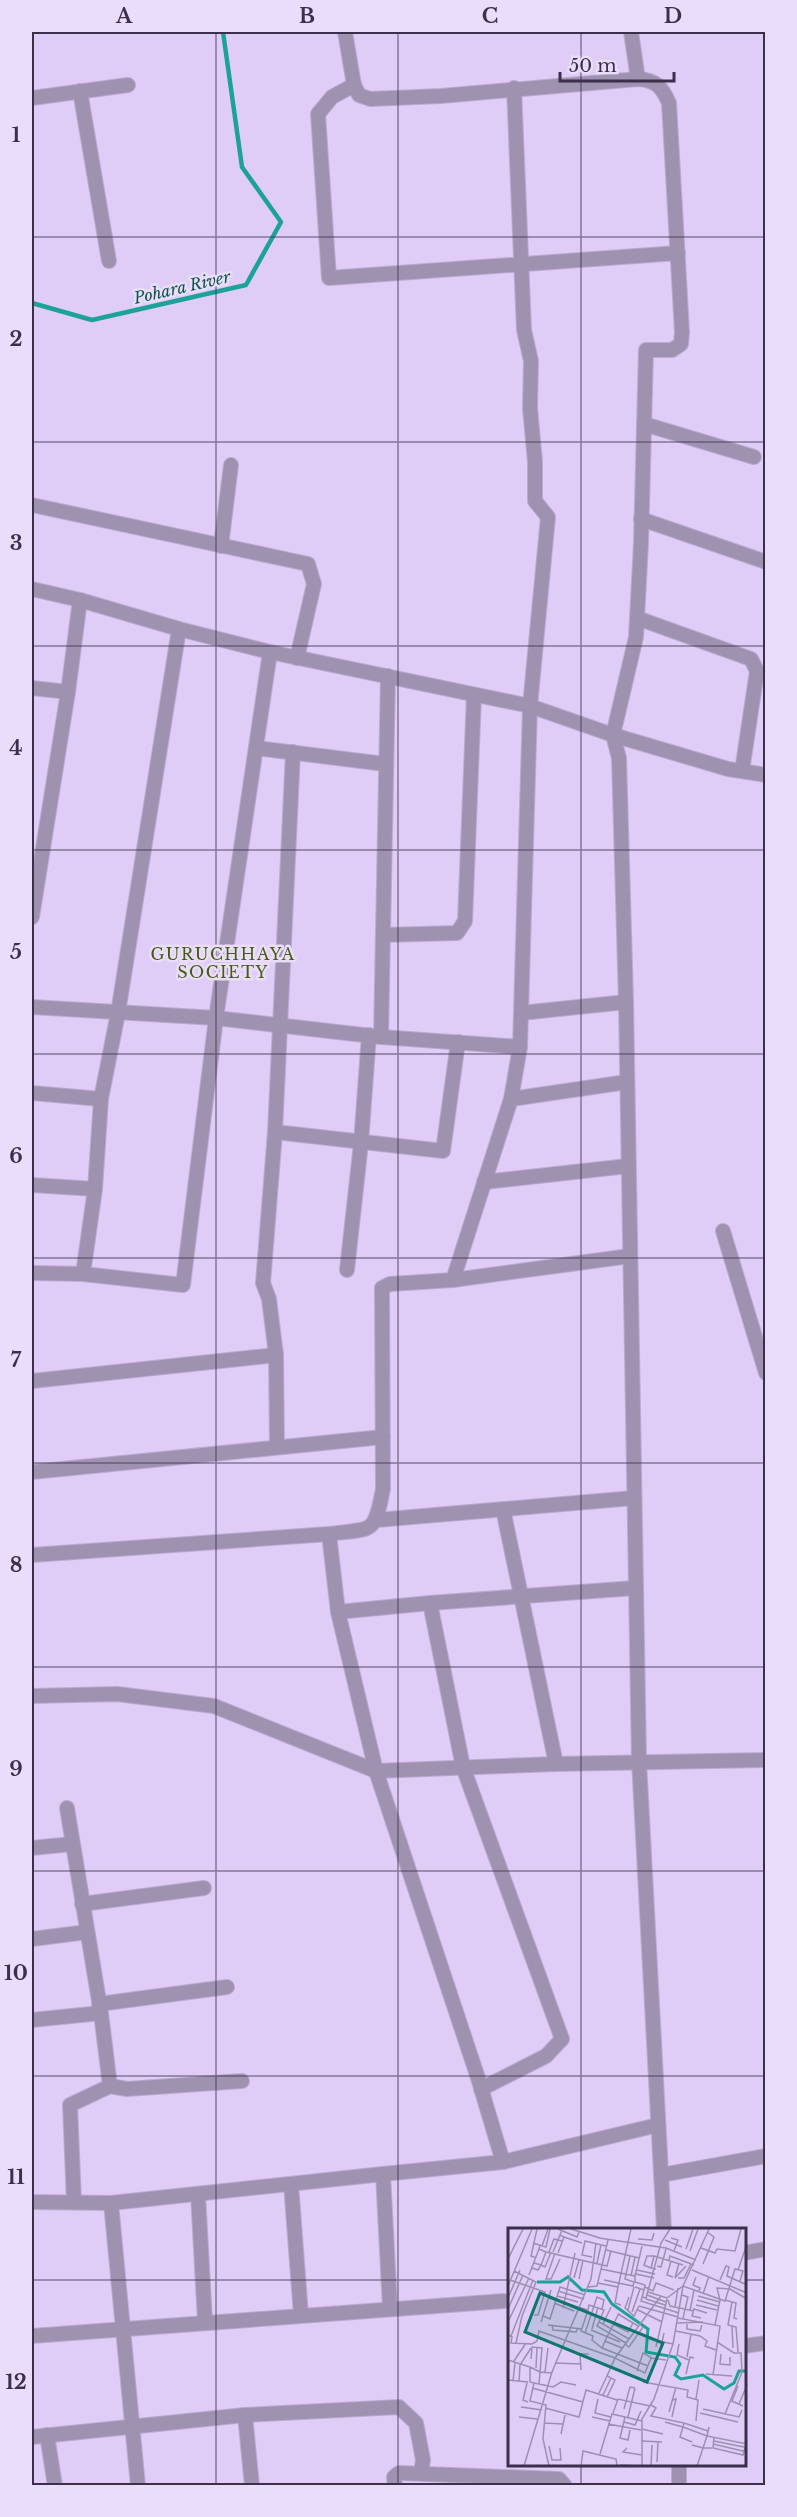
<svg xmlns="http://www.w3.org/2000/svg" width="797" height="2517" font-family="'Libre Baskerville',serif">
<rect width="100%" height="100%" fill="#dfcdf7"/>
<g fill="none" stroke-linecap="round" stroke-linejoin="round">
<path stroke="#1ca296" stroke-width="4.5" d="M32 303 92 320 246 285 281 222 242 167 223 32"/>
<defs>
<g id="street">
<path d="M345 32 354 85 359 95 370 99 441 96 638 79C656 80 662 87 669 103L682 332 681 344 672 350H646L641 543 636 637 613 735 728 769 766 775"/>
<path d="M631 32 638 79"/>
<path d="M354 85 332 97 318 114 329 278 678 253"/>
<path d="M80 91 109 261"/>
<path d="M32 98 128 85"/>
<path d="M644 424 754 457"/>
<path d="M32 505 308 564 314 584 297 658"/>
<path d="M641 519 766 562"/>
<path d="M221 546 231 465"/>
<path d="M32 589 80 600 179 629 118 1013 101 1099 95 1189 83 1274 32 1273"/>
<path d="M637 618 751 659 757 671 742 771"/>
<path d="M179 629 270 652 530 706 613 735 619 758 626 1002 639 1761 664 2229"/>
<path d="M270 652 216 1018 381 1037 388 676"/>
<path d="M32 688 68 692 32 917"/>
<path d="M68 692 80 600"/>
<path d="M256 748 385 764"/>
<path d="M383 935 457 933 465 921 474 695"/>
<path d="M32 1007 216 1018 183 1285 83 1274"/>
<path d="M521 1013 626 1002"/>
<path d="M381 1037 520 1047 530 706 548 517 535 501V462L530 408 531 361 524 330 514 88"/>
<path d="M32 1093 101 1099"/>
<path d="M511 1099 627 1082"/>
<path d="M275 1132 443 1151 458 1042"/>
<path d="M484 1182 628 1166"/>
<path d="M32 1185 95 1189"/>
<path d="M723 1231 766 1373"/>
<path d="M347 1270 361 1143 369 1035"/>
<path d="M453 1280 630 1256"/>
<path d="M276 1355 269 1299 263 1283 275 1132 293 752"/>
<path d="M32 1381 276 1355 277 1447"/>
<path d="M32 1472 383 1437"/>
<path d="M503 1509 556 1764"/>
<path d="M377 1520 634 1498"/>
<path d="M329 1534 338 1612 376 1771 478 2078 503 2162"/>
<path d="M32 1555 329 1534C374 1528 374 1535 383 1489L382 1288 390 1284 453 1280 511 1099 520 1047"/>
<path d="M430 1603 635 1588"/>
<path d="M338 1612 430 1603 463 1767 562 2039 546 2056 481 2089"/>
<path d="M32 1696 117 1694 214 1706 376 1771 556 1764 766 1760"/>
<path d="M67 1808 101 2013 110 2086"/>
<path d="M32 1848 72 1844"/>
<path d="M82 1904 204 1888"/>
<path d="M32 1939 87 1932"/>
<path d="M99 2004 227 1987"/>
<path d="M32 2020 101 2013"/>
<path d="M383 2174 503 2162 658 2125"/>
<path d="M661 2175 766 2156"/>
<path d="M291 2184 301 2315"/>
<path d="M198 2194 205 2322"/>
<path d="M32 2202 111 2203 383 2174 390 2308"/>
<path d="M74 2202 70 2105 110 2086 127 2089 242 2081"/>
<path d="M111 2203 138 2486"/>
<path d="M744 2253 766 2249"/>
<path d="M32 2336 504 2301"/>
<path d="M744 2346 766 2343"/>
<path d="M245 2415 252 2486"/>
<path d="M47 2435 55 2486"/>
<path d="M32 2437 245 2415 399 2407 416 2423 423 2460 421 2473"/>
<path d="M679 2464V2486"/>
<path d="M395 2486 394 2477 399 2473 559 2479 565 2486"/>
</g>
</defs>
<use href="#street" stroke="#bbaad1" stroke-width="16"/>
<use href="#street" stroke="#9f92b0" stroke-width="14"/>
</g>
<path fill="none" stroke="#3c2f4b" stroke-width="1.5" stroke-opacity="0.55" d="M216 32V2486M398 32V2486M581 32V2229M32 237H766M32 442H766M32 646H766M32 850H766M32 1054H766M32 1258H766M32 1463H766M32 1667H766M32 1871H766M32 2076H766M32 2280H509M744 2280H766M581 2464V2486"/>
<g text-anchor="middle" stroke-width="5" stroke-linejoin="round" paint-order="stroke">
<g font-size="16" font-style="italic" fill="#0e544d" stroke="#e9ddf9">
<text transform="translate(182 287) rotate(-13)" y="6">Pohara River</text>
</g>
<g font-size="16" letter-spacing="1.5" fill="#475c13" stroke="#e9ddf9">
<text x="223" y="960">GURUCHHAYA<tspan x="223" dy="18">SOCIETY</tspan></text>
</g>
</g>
<g transform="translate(508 2228)">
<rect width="238" height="238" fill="#dfcdf7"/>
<path fill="none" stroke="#1ca296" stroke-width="3" d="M29 54H52L60 49 74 62 96 64 104 76 140 101 138 124 167 129 172 136 167 147 173 151 195 147 216 161 226 155 231 143H239"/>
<path fill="none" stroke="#9e8eb2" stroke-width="1.5" d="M50 1 69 9 71 4M63 1 92 10M56 9 74 15M91 10 158 20 188 32M163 10 170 12 166 23M130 11 144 12 146 5M157 12 174 19M25 15 38 19 42 1M32 17 31 21 38 24 99 38 103 23M34 18 40 1M193 20 207 25 209 21 227 23 233 1M178 21 185 1M98 22 131 30M182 23 190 1M41 24 46 11 54 13M45 24 54 2M47 25 38 51H43L52 31M50 25 56 9 52 7M84 29 74 27 77 13 98 18M28 30 23 28 29 1M0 31 15 1M161 32 162 28 186 37M163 33 159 47 165 49M26 35 33 37 38 24M89 35 93 17M171 35 167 50 178 38M195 36 206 9 199 4M149 38 153 39 158 21M24 40 30 42 33 37 37 39 43 24M143 40 136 37 139 28H146M93 41 127 48 134 18M148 41 143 40 146 28 175 37M129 42 147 46M184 42 239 65M230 42 239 16M6 43 28 54 14 88 8 115M128 46 146 50M21 47 31 21M123 48 127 29M188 49 185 57 192 60 191 63M66 50 71 32M170 50H176L183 36M71 51 75 32M2 52 37 64 30 87H26M96 52 125 58 126 54 117 51 122 28M212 52 218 38 221 39 219 48 239 57M90 55 110 59 123 1M0 58 24 1M80 59 89 58 100 12M110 59 107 75 113 77M127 59 136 62 137 57 127 54V48M137 59 145 63 148 55 166 62M136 62 133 73 171 85M50 63 76 71M140 64 159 70 175 58 217 73 227 41 235 43 232 53M195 66 201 48M139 67 158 74M174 67 180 69 175 90M49 68 70 74M190 68 212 74M121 69 117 80 126 88 131 78M134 69 138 70 153 15 162 1M0 70 12 42M41 70 80 82 81 77 96 82 91 94 121 111 153 68M138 71 157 77M160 72 162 78 186 83M189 72 210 78M217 72 228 75 226 90 229 91M224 74 220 97 224 98 225 120M46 75 66 83M188 77 209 82M131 78 170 89M167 79 170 60M55 80 67 25M0 81 15 47M80 82 73 103 85 108 84 112 94 120M120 82 126 59M130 82 154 94M182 83 186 62M124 84 132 61M110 86 130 98M35 88 42 91 52 59 77 67M170 90 212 98 205 147M193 90 184 88 186 81 199 85M0 94 21 50M33 94 43 62M91 94 89 98 101 105 111 85M169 95 195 94M95 96 103 79M105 96 120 104 125 95M179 96V101L192 103 194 97M40 97 74 101M44 97 45 102 68 104 70 100M207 97 212 72 209 60 222 61 239 71M224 98 228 99 230 124M84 101 90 79M83 102 112 114M168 103 192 108 199 113 197 118 208 122M77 105 89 69 96 72 94 81M0 107 4 109 3 115 24 116 29 113 31 103 107 130 121 111M3 108 25 52M141 111 165 116M97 113 94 120 140 138M209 114 226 125H233L234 144 217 186M117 116 121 119 135 99M171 116 169 127 181 132M148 119 159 71M114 120 97 113 101 105 118 115M152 123 156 105M213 126 212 136 222 137V129M179 129 183 106M0 132 22 139V154L26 155 22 173 38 177 35 211 41 238M6 133 18 115M47 135 73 136M22 139 32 144 34 120 24 119 23 131M28 140 29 119M73 142 72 126H81M129 143 135 125 144 130M37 144 40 120M178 146 182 129 186 130M198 146 224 148M0 152 20 154M5 153 7 135M11 154 12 137 23 120M135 154 180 162 179 169 190 172 188 193M19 155 15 172 20 174M26 155 45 159 53 154 68 157M31 156 32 144 44 145M230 158 224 173 235 178M24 160 75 174M91 165 99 148M95 167 103 150M99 169 107 152 99 148 107 130 137 145 143 130 158 132M90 171 87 185 103 189M188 171 191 152M231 176 239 157M143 177 148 180 143 188 176 195 175 199 199 208 195 220H204M13 179 34 182M37 180 71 189 78 162 109 172M116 181 122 159 127 160M195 181 231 189 234 182M161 184 168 159M105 185 110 171 142 178M192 185 230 194M11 189 29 191M84 189 102 193M117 189 112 210 120 212 122 202M120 189 127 160M164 189 168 171 165 172M116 194 127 197 133 183M157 194 175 199 172 209 184 214M36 195 55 196M176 195 200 203M100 196 133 202M201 199 199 208 239 216M134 201 155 206M53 206 57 187M206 209 205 220 235 227 238 216M133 213 154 214M206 213 236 219M205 216 239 224M184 217 195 220 189 238M41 218 44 232H53L52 220M119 220 115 224 134 227M92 226 104 186 134 193M149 234 150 213M112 237 133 238M16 238 44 144 83 51 88 15M73 238 75 223 108 231 109 238M134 238V191L146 171 165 116 175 58 201 1M143 238 144 217"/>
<path fill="#0f766e" fill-opacity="0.15" stroke="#0f766e" stroke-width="3" d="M32 65 155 115 139 154 17 104Z"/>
<rect width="238" height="238" fill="none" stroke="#3c2f4b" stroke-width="3"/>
</g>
<rect width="797" height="2517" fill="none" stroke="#e9ddf9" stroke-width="66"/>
<path d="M560 72v9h114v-9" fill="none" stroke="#3c2f4b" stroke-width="3"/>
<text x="569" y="72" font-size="18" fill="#3c2f4b" stroke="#e9ddf9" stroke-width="4.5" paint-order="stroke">50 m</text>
<rect x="33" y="33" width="731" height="2451" fill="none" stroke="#3c2f4b" stroke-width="2"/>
<g font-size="20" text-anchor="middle" font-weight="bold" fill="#3c2f4b">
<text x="124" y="23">A</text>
<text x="307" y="23">B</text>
<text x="490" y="23">C</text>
<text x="673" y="23">D</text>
<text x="16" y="142">1</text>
<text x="16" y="346">2</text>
<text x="16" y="550">3</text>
<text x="16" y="755">4</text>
<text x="16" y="959">5</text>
<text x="16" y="1163">6</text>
<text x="16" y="1367">7</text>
<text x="16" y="1572">8</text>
<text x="16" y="1776">9</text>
<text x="16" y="1980">10</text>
<text x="16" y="2184">11</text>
<text x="16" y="2389">12</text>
</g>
</svg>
